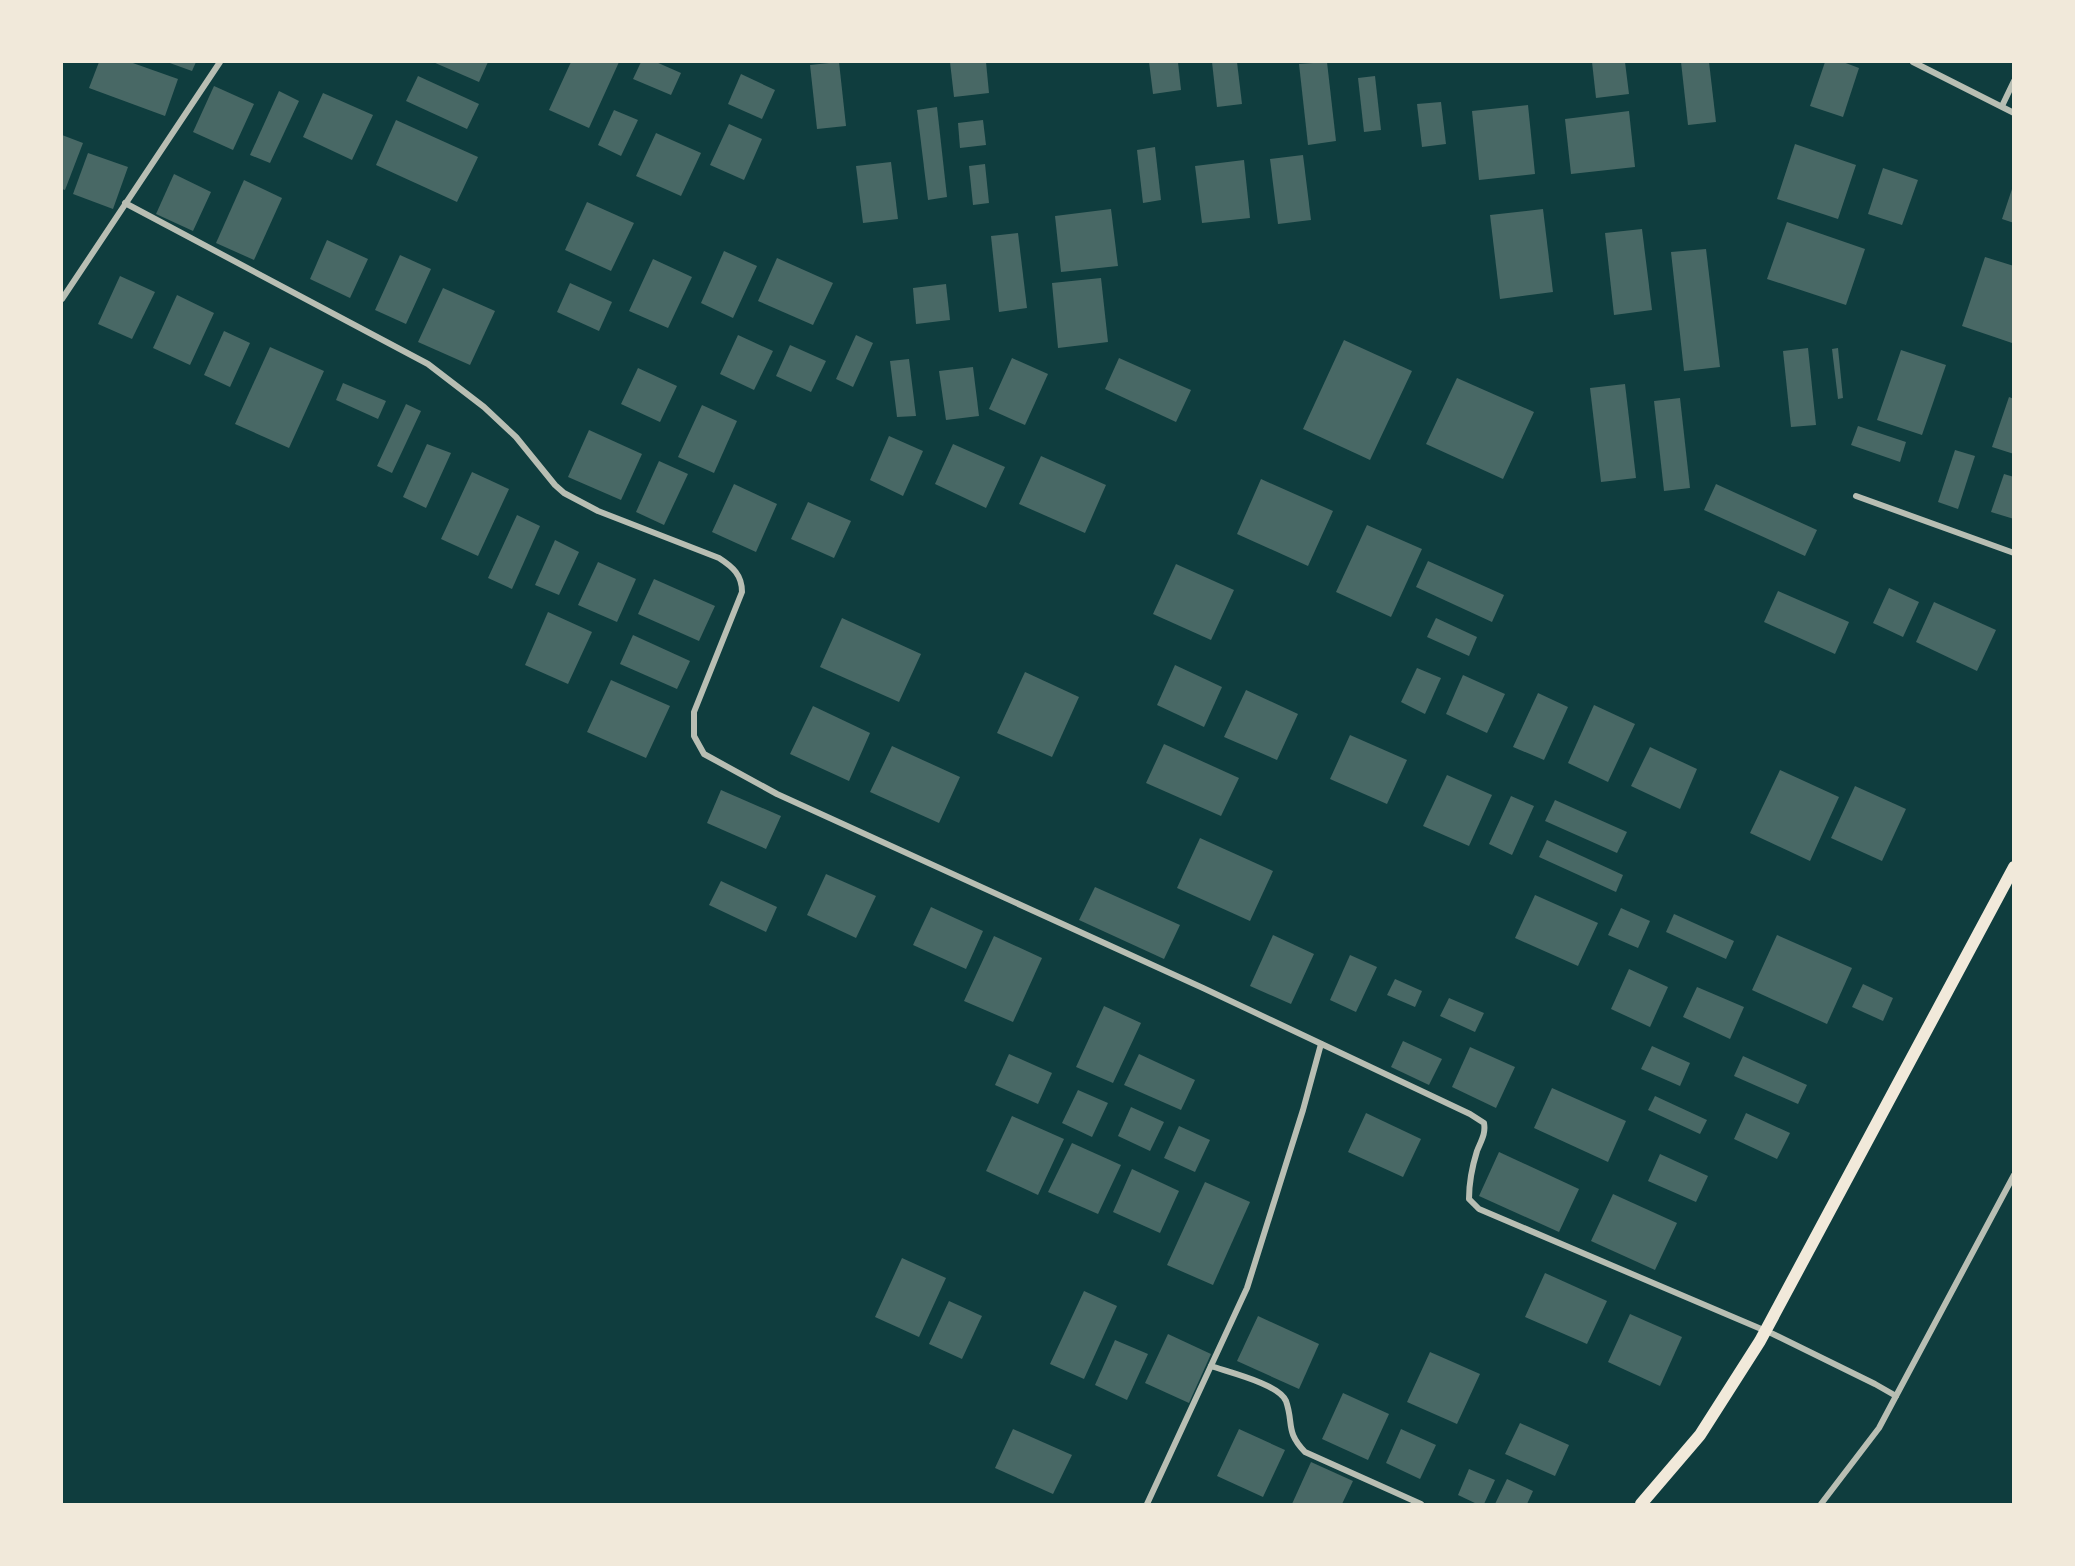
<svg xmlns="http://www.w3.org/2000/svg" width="2075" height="1566" font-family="'PT Sans',sans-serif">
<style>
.building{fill:#486865}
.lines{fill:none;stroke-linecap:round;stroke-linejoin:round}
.minor{stroke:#b8beb3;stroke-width:6}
.secondary{stroke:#f1e9da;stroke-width:12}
</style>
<rect width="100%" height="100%" fill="#0f3d3e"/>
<!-- building -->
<g class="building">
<path d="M99,62H130L178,79L165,116L89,88Z"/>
<path d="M167,62H196L192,71Z"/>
<path d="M433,62H488L479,82Z"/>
<path d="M571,62H619L589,128L549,110Z"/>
<path d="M641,62H656L681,73L671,95L633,79Z"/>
<path d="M839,62L846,126L817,129L810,65Z"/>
<path d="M950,62H986L989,93L954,97Z"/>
<path d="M1149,62H1178L1181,90L1153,94Z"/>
<path d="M1212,62H1237L1242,104L1217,107Z"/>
<path d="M1327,62L1336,141L1308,145L1299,64Z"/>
<path d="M1592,62H1625L1629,94L1596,98Z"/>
<path d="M1681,62H1709L1716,122L1688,125Z"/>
<path d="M1825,62H1843L1859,68L1843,117L1810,106Z"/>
<path d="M741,74L775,90L762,119L728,104Z"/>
<path d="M418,76L479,104L467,129L406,101Z"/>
<path d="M1375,76L1381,130L1364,132L1358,78Z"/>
<path d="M214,86L254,104L233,150L193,132Z"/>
<path d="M279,91L299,101L270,163L250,155Z"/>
<path d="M323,93L373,115L352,160L303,137Z"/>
<path d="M1441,102L1446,144L1422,147L1417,104Z"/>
<path d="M1528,105L1535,174L1479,180L1472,111Z"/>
<path d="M937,107L947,197L928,200L917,110Z"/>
<path d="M614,110L638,120L621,156L598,145Z"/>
<path d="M1629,111L1635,167L1571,174L1565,119Z"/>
<path d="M396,120L478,157L457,202L376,165Z"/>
<path d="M983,120L986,145L960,148L958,123Z"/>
<path d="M729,124L762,139L744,180L710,165Z"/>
<path d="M656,133L701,153L681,196L636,176Z"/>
<path d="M62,135L83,143L65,190L62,189Z"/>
<path d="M1795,144L1856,165L1838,219L1777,199Z"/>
<path d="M1155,147L1161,200L1143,203L1137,150Z"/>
<path d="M88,153L128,167L113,209L73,194Z"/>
<path d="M1303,155L1311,220L1278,224L1270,159Z"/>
<path d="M1244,160L1250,218L1202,223L1195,166Z"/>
<path d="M891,162L898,219L863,223L856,166Z"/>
<path d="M985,164L989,203L973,205L969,166Z"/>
<path d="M1883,168L1918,180L1902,225L1868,214Z"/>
<path d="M174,174L211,192L193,231L156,214Z"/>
<path d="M244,180L282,198L254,260L216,243Z"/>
<path d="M2013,186H2014V223L2002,219Z"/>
<path d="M587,202L634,223L611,271L565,250Z"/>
<path d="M1111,209L1118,266L1061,272L1055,216Z"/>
<path d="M1543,209L1553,292L1500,299L1490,215Z"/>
<path d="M1787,222L1865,249L1846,305L1767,279Z"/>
<path d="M1642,229L1652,310L1614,315L1605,233Z"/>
<path d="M1018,233L1027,308L999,312L991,236Z"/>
<path d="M327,240L368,259L350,298L310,279Z"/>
<path d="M1706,249L1720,367L1684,371L1671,252Z"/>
<path d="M724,251L757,266L733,318L701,303Z"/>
<path d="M400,255L431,269L406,324L375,310Z"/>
<path d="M1985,257L2014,266L2012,343L1962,326Z"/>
<path d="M777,258L833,283L813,325L758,301Z"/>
<path d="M653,259L692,277L668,328L629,311Z"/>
<path d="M120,276L155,292L132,339L98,324Z"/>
<path d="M1101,278L1108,342L1058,348L1052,283Z"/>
<path d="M570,283L612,302L599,331L557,312Z"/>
<path d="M946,284L950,320L916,324L913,288Z"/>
<path d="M443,288L495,311L470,365L418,342Z"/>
<path d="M177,295L214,313L190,365L153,348Z"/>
<path d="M224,331L250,343L230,387L204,375Z"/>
<path d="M738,335L773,351L754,390L720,374Z"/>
<path d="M856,335L873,343L853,387L836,379Z"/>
<path d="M1344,340L1412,371L1370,460L1303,429Z"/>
<path d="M790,345L826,361L811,392L776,376Z"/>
<path d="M270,347L324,371L289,448L235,424Z"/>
<path d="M1808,348L1816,425L1791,427L1783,351Z"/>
<path d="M1838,348L1843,398L1838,399L1832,349Z"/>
<path d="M1901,350L1946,365L1922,435L1877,420Z"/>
<path d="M1012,358L1048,374L1025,425L989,409Z"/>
<path d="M1119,358L1191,390L1176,422L1105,389Z"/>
<path d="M909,359L916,416L897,417L890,361Z"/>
<path d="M973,367L979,416L946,420L939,371Z"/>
<path d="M638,368L677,386L660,422L621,404Z"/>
<path d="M1457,378L1534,412L1503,479L1426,444Z"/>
<path d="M343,383L386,401L378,419L336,400Z"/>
<path d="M1625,384L1636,478L1601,482L1590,388Z"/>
<path d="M2009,397L2014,399V454L1992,447Z"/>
<path d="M1680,398L1690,488L1664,491L1654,401Z"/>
<path d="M406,404L421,411L392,473L377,466Z"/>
<path d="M702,405L737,421L714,473L678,457Z"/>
<path d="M1858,426L1906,442L1900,462L1851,445Z"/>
<path d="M589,430L642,454L621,500L568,477Z"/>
<path d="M889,436L923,451L903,496L870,480Z"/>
<path d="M427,444L451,453L426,508L403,497Z"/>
<path d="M953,444L1005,467L986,508L935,484Z"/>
<path d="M1955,450L1975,456L1958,509L1938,502Z"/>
<path d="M1041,456L1106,485L1085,533L1019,504Z"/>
<path d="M659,461L688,474L664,525L636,512Z"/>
<path d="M472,472L509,489L478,556L441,539Z"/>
<path d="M2004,474L2014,477V519L1991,512Z"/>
<path d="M1261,479L1333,511L1308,566L1237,534Z"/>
<path d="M734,484L777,504L756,552L712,532Z"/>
<path d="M1716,484L1817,530L1805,556L1704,510Z"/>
<path d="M808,502L851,521L834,558L791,539Z"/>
<path d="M517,515L540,526L512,589L488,578Z"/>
<path d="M1367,525L1422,549L1391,617L1336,592Z"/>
<path d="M555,540L579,552L559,595L535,585Z"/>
<path d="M1428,561L1504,595L1492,622L1416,587Z"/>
<path d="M598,562L636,579L617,622L578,605Z"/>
<path d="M1176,564L1234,590L1211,640L1153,614Z"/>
<path d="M654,579L715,606L699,641L638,614Z"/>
<path d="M1889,588L1919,602L1903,637L1873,623Z"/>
<path d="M1778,591L1849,622L1835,654L1764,622Z"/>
<path d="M1934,602L1996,630L1977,671L1916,642Z"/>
<path d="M548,612L592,632L568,684L525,665Z"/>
<path d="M842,618L921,654L899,702L820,667Z"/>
<path d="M1436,618L1477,637L1469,656L1427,637Z"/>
<path d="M633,635L690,661L677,689L620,664Z"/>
<path d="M1175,665L1222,687L1204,727L1157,705Z"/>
<path d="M1417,668L1441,678L1425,714L1401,702Z"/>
<path d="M1025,672L1079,697L1052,757L997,733Z"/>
<path d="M1463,675L1505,694L1487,733L1446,714Z"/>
<path d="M611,680L670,706L646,758L587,732Z"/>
<path d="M1246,690L1298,714L1277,760L1224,737Z"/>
<path d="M1538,693L1568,707L1544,760L1513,747Z"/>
<path d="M1594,705L1635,724L1608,782L1568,763Z"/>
<path d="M813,706L870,733L849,781L790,754Z"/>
<path d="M1350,735L1407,760L1387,804L1330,779Z"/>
<path d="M1164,744L1239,778L1221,816L1146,783Z"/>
<path d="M892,746L960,777L939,823L870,792Z"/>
<path d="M1650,747L1697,769L1680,809L1631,786Z"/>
<path d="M1780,770L1839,797L1810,861L1750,833Z"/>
<path d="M1447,775L1492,795L1469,846L1423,826Z"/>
<path d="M1855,786L1906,809L1882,861L1831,838Z"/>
<path d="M721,790L781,816L766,849L707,823Z"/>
<path d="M1511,796L1534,806L1512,855L1489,844Z"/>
<path d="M1555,800L1627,832L1617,853L1545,821Z"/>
<path d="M1200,838L1273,871L1250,921L1177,888Z"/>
<path d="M1547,840L1623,875L1616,892L1539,857Z"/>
<path d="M826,874L876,896L856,938L807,915Z"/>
<path d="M721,881L777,907L766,932L709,905Z"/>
<path d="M1095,887L1180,925L1164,959L1079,920Z"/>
<path d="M1535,895L1598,923L1578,966L1515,938Z"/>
<path d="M931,907L983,931L966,969L913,945Z"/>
<path d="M1621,908L1650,921L1638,948L1608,935Z"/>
<path d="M1674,914L1734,941L1726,959L1666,932Z"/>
<path d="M1273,935L1314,954L1291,1004L1250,986Z"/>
<path d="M1777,935L1852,968L1827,1024L1752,990Z"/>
<path d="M994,936L1042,958L1013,1022L964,1001Z"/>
<path d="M1350,955L1377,967L1356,1012L1330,1000Z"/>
<path d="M1629,969L1668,987L1650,1027L1611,1009Z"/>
<path d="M1395,979L1422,991L1415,1007L1387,995Z"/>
<path d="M1863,984L1893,998L1883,1021L1852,1007Z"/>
<path d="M1697,987L1744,1007L1730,1039L1683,1017Z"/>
<path d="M1449,998L1484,1013L1475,1032L1440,1016Z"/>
<path d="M1104,1006L1141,1023L1113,1083L1076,1067Z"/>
<path d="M1403,1041L1442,1059L1429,1085L1391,1067Z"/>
<path d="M1652,1046L1690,1063L1680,1086L1641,1069Z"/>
<path d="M1470,1047L1515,1067L1496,1108L1452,1087Z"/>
<path d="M1009,1054L1052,1073L1038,1104L995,1085Z"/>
<path d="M1139,1054L1195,1080L1181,1110L1124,1085Z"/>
<path d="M1743,1056L1807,1085L1798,1104L1734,1076Z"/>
<path d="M1552,1088L1626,1121L1608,1162L1534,1128Z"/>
<path d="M1078,1090L1108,1103L1092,1137L1062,1123Z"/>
<path d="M1655,1096L1707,1120L1700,1134L1648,1110Z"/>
<path d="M1131,1107L1164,1122L1150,1151L1118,1136Z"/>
<path d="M1366,1113L1421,1139L1403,1177L1348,1152Z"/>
<path d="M1746,1113L1790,1133L1777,1159L1734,1139Z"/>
<path d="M1012,1116L1064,1139L1038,1195L986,1171Z"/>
<path d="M1179,1126L1210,1140L1195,1172L1164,1158Z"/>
<path d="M1072,1143L1121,1165L1098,1214L1048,1192Z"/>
<path d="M1499,1152L1579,1189L1559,1232L1479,1196Z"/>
<path d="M1660,1154L1708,1176L1696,1202L1648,1181Z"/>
<path d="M1132,1169L1179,1191L1160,1233L1113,1212Z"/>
<path d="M1205,1182L1250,1202L1213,1285L1167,1265Z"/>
<path d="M1613,1194L1677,1223L1655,1270L1591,1241Z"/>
<path d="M902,1258L946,1278L919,1337L875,1317Z"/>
<path d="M1545,1273L1607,1301L1587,1344L1525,1317Z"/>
<path d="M1084,1291L1117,1306L1084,1379L1050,1364Z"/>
<path d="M949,1301L982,1316L962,1359L929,1344Z"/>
<path d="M1630,1314L1682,1337L1660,1386L1608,1362Z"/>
<path d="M1258,1316L1319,1344L1299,1389L1237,1361Z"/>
<path d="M1168,1334L1211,1354L1189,1403L1145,1383Z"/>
<path d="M1115,1340L1148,1354L1127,1400L1095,1385Z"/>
<path d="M1430,1352L1480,1374L1457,1424L1407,1402Z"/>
<path d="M1343,1393L1389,1414L1368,1460L1322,1439Z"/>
<path d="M1520,1423L1569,1445L1555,1476L1505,1454Z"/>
<path d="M1013,1429L1072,1455L1053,1494L995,1468Z"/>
<path d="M1239,1429L1285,1450L1263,1497L1217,1476Z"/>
<path d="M1401,1429L1436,1445L1420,1479L1386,1463Z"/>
<path d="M1311,1462L1353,1481L1342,1504H1292Z"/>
<path d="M1469,1469L1495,1480L1484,1504H1477L1458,1495Z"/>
<path d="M1507,1479L1533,1491L1527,1504H1495Z"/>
</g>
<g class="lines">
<!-- minor -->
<g class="minor">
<path d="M1913,62L2014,113"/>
<path d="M2002,106L2014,81"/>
<path d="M125,203L428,364L484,407L516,437L555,485L564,493L598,511L719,558C733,567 742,575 742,592L694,712V736L704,754L777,794L1203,988L1470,1114L1484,1123C1486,1134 1481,1141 1477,1151C1472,1167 1469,1183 1469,1199L1479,1209L1773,1334L1875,1384L1896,1396L1879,1428L1821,1504"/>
<path d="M62,299L220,62"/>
<path d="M1856,496L2014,553"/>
<path d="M1211,1366C1228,1372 1279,1384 1286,1401C1294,1424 1285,1431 1305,1452L1421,1504"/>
<path d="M1896,1396L2014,1175"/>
<path d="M1147,1504L1247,1288L1303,1110L1321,1044"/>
</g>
<!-- secondary -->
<path class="secondary" d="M1641,1504L1700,1435L1760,1341L2014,867"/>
</g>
<!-- border -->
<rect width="2075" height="1566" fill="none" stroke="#f1e9da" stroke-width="126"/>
</svg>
